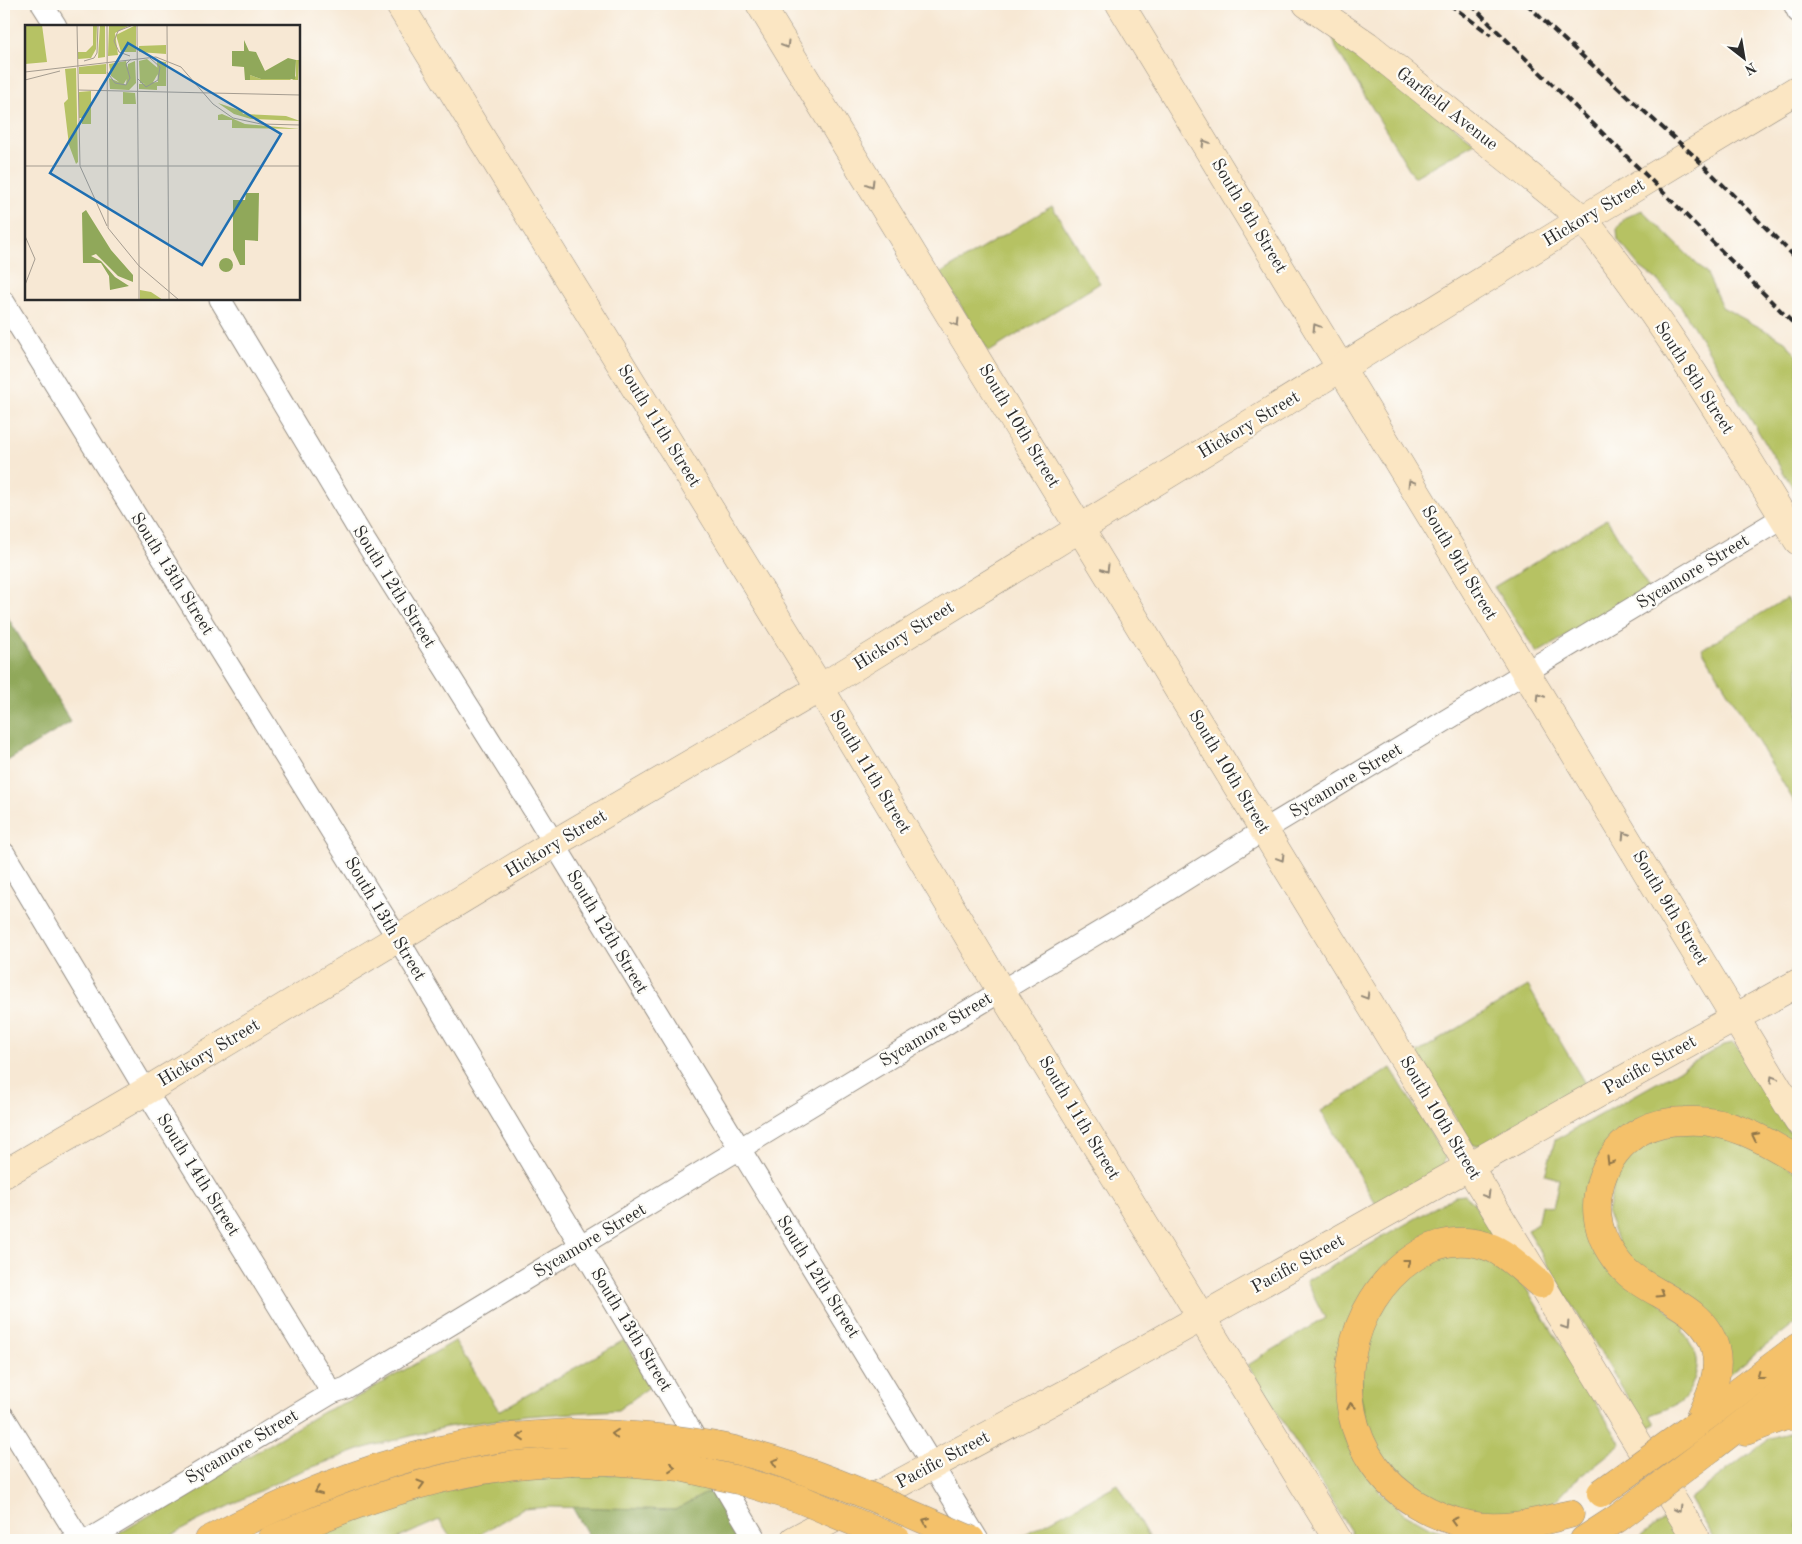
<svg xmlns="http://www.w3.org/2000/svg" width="1802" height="1544" font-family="'Old Standard TT',serif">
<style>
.green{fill:#b6c264;stroke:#707648}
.forest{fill:#90a85a;stroke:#5e6a42}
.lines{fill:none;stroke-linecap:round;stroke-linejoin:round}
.street-casing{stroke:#918a80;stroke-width:23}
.secondary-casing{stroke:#918a80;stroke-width:29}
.highway-casing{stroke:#918a80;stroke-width:29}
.street{stroke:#fff;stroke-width:21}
.secondary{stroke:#fbe6c3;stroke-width:28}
.highway{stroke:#f4c16a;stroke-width:28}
.rail{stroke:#2b2b2b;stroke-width:4;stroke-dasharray:8 4;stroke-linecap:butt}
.highway-bridge-casing{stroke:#918a80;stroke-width:29;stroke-linecap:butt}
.highway-bridge{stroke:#f4c16a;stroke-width:28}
.oneway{stroke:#938877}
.oneway2{stroke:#90764a}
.labels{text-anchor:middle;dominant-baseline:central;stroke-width:4.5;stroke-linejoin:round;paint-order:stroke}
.street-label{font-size:18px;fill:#2b2b2b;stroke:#fdfcf7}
.inset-road{fill:none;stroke:#a59c90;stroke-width:1}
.view{fill:#1f6fb2;fill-opacity:0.15;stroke:#1f6fb2;stroke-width:2.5}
.inset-edge{fill:none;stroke:#2b2b2b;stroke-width:2.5}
</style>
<rect width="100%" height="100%" fill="#fdfcf7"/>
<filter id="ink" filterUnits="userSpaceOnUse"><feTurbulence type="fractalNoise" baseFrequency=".02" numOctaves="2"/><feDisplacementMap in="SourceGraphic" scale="10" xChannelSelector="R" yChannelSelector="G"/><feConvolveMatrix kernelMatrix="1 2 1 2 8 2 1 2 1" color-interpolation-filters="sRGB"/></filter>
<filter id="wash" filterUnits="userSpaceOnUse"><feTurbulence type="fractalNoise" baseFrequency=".0096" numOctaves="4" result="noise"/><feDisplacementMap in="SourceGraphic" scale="20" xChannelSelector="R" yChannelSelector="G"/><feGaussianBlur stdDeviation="1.12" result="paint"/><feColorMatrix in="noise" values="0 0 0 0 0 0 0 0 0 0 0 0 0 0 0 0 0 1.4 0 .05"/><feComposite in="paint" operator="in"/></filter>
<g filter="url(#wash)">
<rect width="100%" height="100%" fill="#f7e8d4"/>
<!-- green -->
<g class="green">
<path d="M1341,37L1475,143L1414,177L1336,48L1333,38Z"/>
<path d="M1052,206L1100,283L989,352L941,273Z"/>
<path d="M1642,210L1707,274L1722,307L1785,341L1798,357V496L1682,308L1656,279L1640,267L1618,240L1617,229L1625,218Z"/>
<path d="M1607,519L1649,589L1537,653L1494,587Z"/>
<path d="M1787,598L1798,618V808L1702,649Z"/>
<path d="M1528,986L1587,1087L1482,1145H1473L1467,1137L1417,1053Z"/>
<path d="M1733,1043L1740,1050L1795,1141H1786L1637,1125L1587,1221L1672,1315L1687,1327L1682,1331C1688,1339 1695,1349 1697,1359C1699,1371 1690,1395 1680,1402C1671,1408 1660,1411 1650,1415L1655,1424L1646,1428L1527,1230L1537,1225L1541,1205L1553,1208L1559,1179L1545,1175L1555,1140L1724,1045Z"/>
<path d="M1391,1068L1445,1157L1443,1166L1377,1206L1321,1111Z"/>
<path d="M1713,1131L1784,1162L1798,1174V1321L1727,1376L1723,1351L1622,1255L1607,1213L1617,1169L1630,1152L1647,1141L1665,1134Z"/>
<path d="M1465,1195L1473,1202L1498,1242L1466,1233L1350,1320L1379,1491L1404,1513L1431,1528L1458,1536L1489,1540H1356L1248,1365L1325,1318L1306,1281L1455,1196Z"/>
<path d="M1454,1252L1494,1259L1526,1288L1621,1444L1571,1484L1555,1501L1532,1513L1471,1518L1409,1491L1371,1442L1360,1393L1368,1335L1381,1308L1399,1288L1415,1273L1429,1263Z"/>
<path d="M624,1340L652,1385L618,1410L526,1416L446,1427L364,1448L294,1474L198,1521L163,1540H108L323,1412L357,1397L455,1341L499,1411Z"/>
<path d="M1798,1430V1540H1714L1690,1499L1768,1439Z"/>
<path d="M586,1473L647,1476L714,1489L675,1510L550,1507L523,1509L470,1540H452L439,1520L394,1540H307L344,1523L442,1491L513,1478Z"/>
<path d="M1118,1484L1150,1540H1014Z"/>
<path d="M1664,1518L1678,1540H1636Z"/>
</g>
<!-- forest -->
<g class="forest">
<path d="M4,611L71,722L4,763Z"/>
<path d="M714,1489L740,1534V1540H591L572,1507L675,1510Z"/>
</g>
</g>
<g filter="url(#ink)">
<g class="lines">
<defs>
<g id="street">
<path d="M42,4L56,26"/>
<path d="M1794,4L1798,12"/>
<path d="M220,299L365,541L535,812L978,1540"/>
<path d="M4,302L398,939L756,1540"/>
<path d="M4,853L146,1091L332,1393"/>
<path d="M4,1417L80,1540"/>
<path d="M88,1540L332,1393L346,1388L871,1069L1133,912L1264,830L1783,517"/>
</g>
<g id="secondary">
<path d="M399,4L820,688L1001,991L1338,1540"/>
<path d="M760,4L1697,1540"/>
<path d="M1120,4L1798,1121"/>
<path d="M1307,4L1367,45L1583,219C1664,320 1731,432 1798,541"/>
<path d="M4,1174L146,1091L553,844L820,688L1583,219L1798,89"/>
<path d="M794,1540L1069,1392L1599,1093L1798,983"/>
</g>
<g id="highway">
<path d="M1540,1284C1525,1272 1510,1256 1492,1248C1464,1237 1437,1241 1413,1258C1347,1303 1328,1401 1375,1466C1396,1497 1433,1517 1469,1525C1503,1532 1538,1522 1570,1514"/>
<path d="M1700,1421L1798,1347"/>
<path d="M1697,1424C1708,1399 1722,1376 1715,1348C1704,1307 1656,1297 1628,1273C1620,1266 1612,1255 1607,1246C1585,1206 1601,1153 1641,1131C1654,1124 1671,1121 1685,1121C1727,1118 1763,1139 1798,1160"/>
<path d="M1746,1431L1783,1417L1798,1415"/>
<path d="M1711,1448L1798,1381"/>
<path d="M209,1540C299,1493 397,1453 498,1439C521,1435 546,1435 570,1433"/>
<path d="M271,1540C345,1506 422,1478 503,1467C525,1463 549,1463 571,1461"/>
<path d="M1584,1540L1618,1518"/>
</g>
</defs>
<!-- street casing -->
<use href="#street" class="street-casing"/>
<!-- secondary casing -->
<use href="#secondary" class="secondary-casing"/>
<!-- highway casing -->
<use href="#highway" class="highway-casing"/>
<!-- street -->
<use href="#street" class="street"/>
<!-- secondary -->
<use href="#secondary" class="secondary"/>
<!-- highway -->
<use href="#highway" class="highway"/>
<!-- rail -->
<g class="rail">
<path d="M1449,4L1491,35"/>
<path d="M1471,4L1490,24L1650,179L1798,328"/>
<path d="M1527,4L1550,27L1692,154L1798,260"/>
</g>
<defs>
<g id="highway-bridge">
<path d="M570,1433C629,1434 690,1438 747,1453C824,1473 898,1509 971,1540"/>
<path d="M571,1461H612L680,1467L738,1480L800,1499L897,1540"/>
<path d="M1601,1493L1697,1424"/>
<path d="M1618,1518L1711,1448"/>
</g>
</defs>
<!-- highway-bridge casing -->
<use href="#highway-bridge" class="highway-bridge-casing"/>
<!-- highway-bridge -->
<use href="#highway-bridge" class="highway-bridge"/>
</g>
<!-- one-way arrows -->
<defs><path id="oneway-chevron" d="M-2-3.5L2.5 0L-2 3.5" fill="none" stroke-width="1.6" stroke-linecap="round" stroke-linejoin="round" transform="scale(1.25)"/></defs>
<g class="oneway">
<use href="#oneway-chevron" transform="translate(786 45) rotate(59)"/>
<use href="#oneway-chevron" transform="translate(1205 143) rotate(-121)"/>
<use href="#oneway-chevron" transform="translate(871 184) rotate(59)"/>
<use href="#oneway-chevron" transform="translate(956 323) rotate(59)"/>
<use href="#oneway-chevron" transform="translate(1316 327) rotate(-121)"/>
<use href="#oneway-chevron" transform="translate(1411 483) rotate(-121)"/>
<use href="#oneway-chevron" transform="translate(1106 569) rotate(59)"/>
<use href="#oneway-chevron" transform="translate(1540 697) rotate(-122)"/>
<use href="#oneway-chevron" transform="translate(1625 835) rotate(-122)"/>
<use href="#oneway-chevron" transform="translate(1281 858) rotate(59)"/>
<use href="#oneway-chevron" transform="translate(1366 996) rotate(59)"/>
<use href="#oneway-chevron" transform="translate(1773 1079) rotate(-121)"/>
<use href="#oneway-chevron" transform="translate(1487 1195) rotate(59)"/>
<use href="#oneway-chevron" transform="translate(1566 1326) rotate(58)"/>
<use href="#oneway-chevron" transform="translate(1678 1509) rotate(58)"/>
</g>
<g class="oneway2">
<use href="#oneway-chevron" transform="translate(1755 1136) rotate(-153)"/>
<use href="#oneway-chevron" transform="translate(1610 1161) rotate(121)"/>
<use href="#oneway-chevron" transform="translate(1407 1262) rotate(-38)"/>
<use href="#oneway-chevron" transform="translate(1661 1294) rotate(32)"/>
<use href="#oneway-chevron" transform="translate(1760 1376) rotate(143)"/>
<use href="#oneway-chevron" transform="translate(1351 1406) rotate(-100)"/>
<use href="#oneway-chevron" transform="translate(615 1434) rotate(-175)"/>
<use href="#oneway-chevron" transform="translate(521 1437) rotate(175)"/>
<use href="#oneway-chevron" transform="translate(775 1462) rotate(-162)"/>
<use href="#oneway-chevron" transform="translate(672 1467) rotate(5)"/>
<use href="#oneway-chevron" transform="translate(421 1484) rotate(-16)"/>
<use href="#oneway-chevron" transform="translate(318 1491) rotate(158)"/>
<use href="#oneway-chevron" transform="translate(926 1521) rotate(-157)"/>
<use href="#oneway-chevron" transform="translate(1454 1521) rotate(-164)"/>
</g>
</g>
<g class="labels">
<!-- street labels -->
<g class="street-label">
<text transform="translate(1447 109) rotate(38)">Garfield Avenue</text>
<text transform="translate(1594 213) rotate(-31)">Hickory Street</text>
<text transform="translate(1249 216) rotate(59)">South 9th Street</text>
<text transform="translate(1694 378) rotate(57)">South 8th Street</text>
<text transform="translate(1249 425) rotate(-31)">Hickory Street</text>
<text transform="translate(659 426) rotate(58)">South 11th Street</text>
<text transform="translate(1019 426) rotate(59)">South 10th Street</text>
<text transform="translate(1459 563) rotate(59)">South 9th Street</text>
<text transform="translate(1693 572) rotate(-31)">Sycamore Street</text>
<text transform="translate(172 574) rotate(58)">South 13th Street</text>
<text transform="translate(394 587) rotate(58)">South 12th Street</text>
<text transform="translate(904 636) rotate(-32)">Hickory Street</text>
<text transform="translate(870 772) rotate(59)">South 11th Street</text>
<text transform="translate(1229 772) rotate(59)">South 10th Street</text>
<text transform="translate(1346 781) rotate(-31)">Sycamore Street</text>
<text transform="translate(556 844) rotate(-31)">Hickory Street</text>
<text transform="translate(1670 908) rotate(59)">South 9th Street</text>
<text transform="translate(385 919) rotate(59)">South 13th Street</text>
<text transform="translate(607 932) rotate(59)">South 12th Street</text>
<text transform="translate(936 1030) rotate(-31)">Sycamore Street</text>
<text transform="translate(209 1053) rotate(-31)">Hickory Street</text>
<text transform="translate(1650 1065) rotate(-29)">Pacific Street</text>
<text transform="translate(1079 1118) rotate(59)">South 11th Street</text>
<text transform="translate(1440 1118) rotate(59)">South 10th Street</text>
<text transform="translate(198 1175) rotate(58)">South 14th Street</text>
<text transform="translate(590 1241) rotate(-31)">Sycamore Street</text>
<text transform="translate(1298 1264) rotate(-29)">Pacific Street</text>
<text transform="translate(818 1277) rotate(58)">South 12th Street</text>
<text transform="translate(631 1330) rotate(59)">South 13th Street</text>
<text transform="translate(242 1447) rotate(-31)">Sycamore Street</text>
<text transform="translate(943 1460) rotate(-28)">Pacific Street</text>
</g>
</g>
<!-- overview -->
<g transform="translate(25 25)">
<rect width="275" height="275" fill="#f7e8d4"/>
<path d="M0,0H17L22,37L0,39ZM68,0H72L71,24L66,33L53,34V27H61L68,20ZM75,0H80V32L73,33ZM105,0L90,8L93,30L83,31L84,1ZM111,0V27H96L91,10ZM141,20V29L114,27V21ZM122,34L135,45L127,59L115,58L114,36ZM271,35H274L273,55H225V50L236,54L260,52L267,55L271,51ZM101,36L104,50L98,60L86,51L84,39ZM110,36L111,58L104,65L85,64L84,53L101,60L103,39ZM132,36L141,37V61H132V65L114,64V59L133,57ZM81,39V49H54V42ZM51,43L53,137L51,139L44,120L39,78L43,74L40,44ZM66,66V99H57V93H54V67ZM98,67L110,68L111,79H98ZM193,78L217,86L218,89L261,91L275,96L226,94L209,89ZM197,89L220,99L275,104L207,103V95H193V90ZM115,265L126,267L138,275H115Z" fill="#b6c264"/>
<path d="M219,15L224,26L231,27L240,46L263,33L271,35L270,54H236L225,50V55H220L219,42L207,41V26H219ZM221,168H234L233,216L220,215V240H215L208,225V175H220ZM61,185L86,225L108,250V257L93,251L71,229L66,231L76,236L90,252L104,261L85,265L84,251L76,238H58L57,188ZM194 240a7 7 0 1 1 14 0a7 7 0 1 1-14 0Z" fill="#90a85a"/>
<path class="inset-road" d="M52,0L55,141L82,201M82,0L83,203L114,241L154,275M112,0L114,241M142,0L144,275M105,31L94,27L89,16L93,6L108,0M59,36L69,33L72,28L73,0M0,47L131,32L156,42L188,79L208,93L236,99L275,100M82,47L90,58L101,60L105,53L101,39L106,34M112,53L121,62L133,55L135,42L125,33M0,55L35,46M53,65L275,70M0,141H275M0,211L10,234L0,260M114,241V275"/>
<path class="view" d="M103,18L256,109L177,240L25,148Z"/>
<rect width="275" height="275" class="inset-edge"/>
</g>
<!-- margin -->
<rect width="1802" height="1544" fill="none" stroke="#fdfcf7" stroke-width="20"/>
<!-- north arrow -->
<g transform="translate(1744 58) rotate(149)" stroke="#fdfcf7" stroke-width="4" paint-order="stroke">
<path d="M0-4L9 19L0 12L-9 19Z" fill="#2b2b2b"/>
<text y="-8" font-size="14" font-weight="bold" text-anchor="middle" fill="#2b2b2b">N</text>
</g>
</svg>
